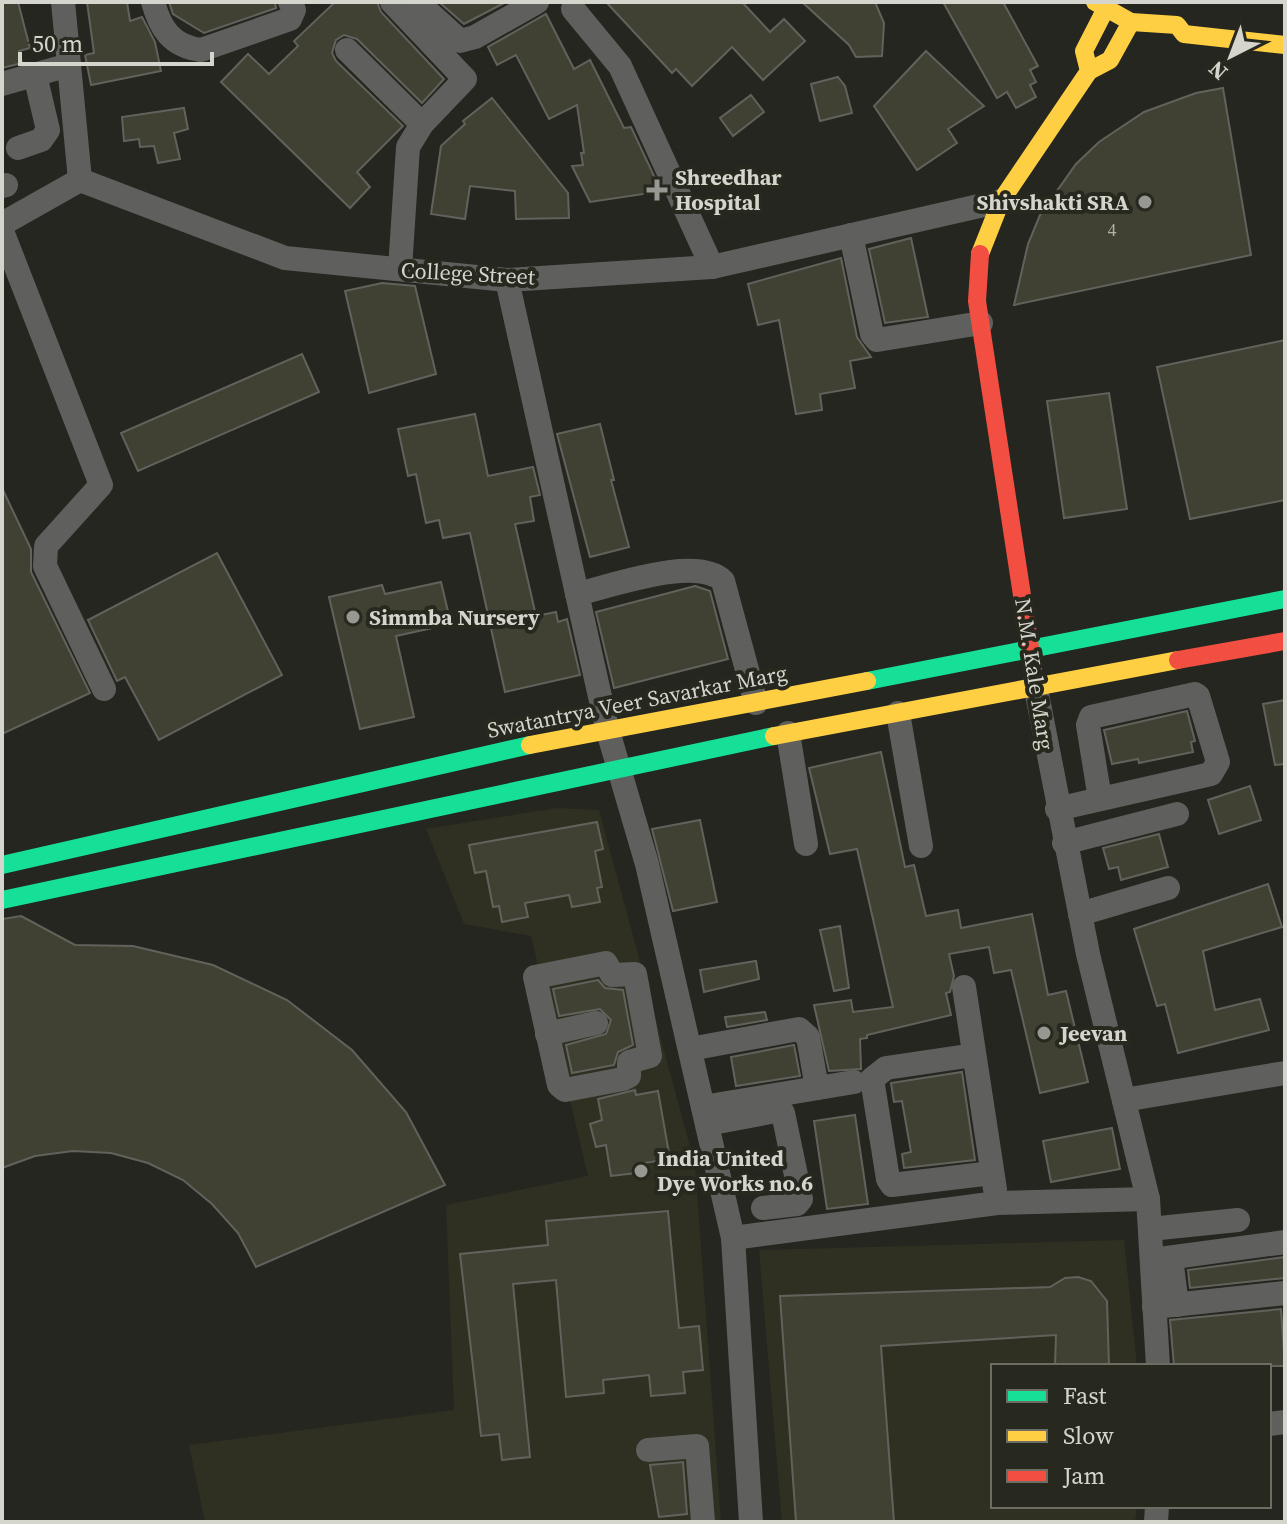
<svg xmlns="http://www.w3.org/2000/svg" width="1287" height="1524" font-family="'Source Serif 4',serif">
<style>
.built{fill:#2f3021}
.building{fill:#404132;stroke:#62625d;stroke-width:2}
.lines{fill:none;stroke-linecap:round;stroke-linejoin:round}
.street{stroke:#5f5f5d;stroke-width:24}
.fast{stroke:#16e098;stroke-width:18}
.slow{stroke:#ffcf43;stroke-width:18}
.jam{stroke:#f24e42;stroke-width:18}
.poi-dot{fill:#979891;stroke:#27281e;stroke-width:3}
.labels{text-anchor:middle;dominant-baseline:central;stroke-width:8;stroke-linejoin:round;paint-order:stroke}
.number-label{font-size:18px;fill:#b0b0a7}
.poi-label{font-size:22px;font-weight:bold;fill:#d5d5ce;stroke:#27281e;text-anchor:start}
.street-label{font-size:22px;fill:#d5d5ce;stroke:#27281e}
</style>
<rect width="100%" height="100%" fill="#252620"/>
<!-- built -->
<g class="built">
<path d="M557,808L599,810L695,1165L721,1522H205L189,1445L454,1410L446,1205L588,1176L531,936L464,924L426,829Z"/>
<path d="M1124,1240L1137,1366H993V1506H1137L1135,1522H782L759,1250Z"/>
</g>
<!-- building -->
<g class="building">
<path d="M2,2H18L30,48L19,51L22,63L2,68Z"/>
<path d="M87,2H127L130,21L142,17L155,42L161,71L91,85L85,55L94,53Z"/>
<path d="M169,2H275L276,8L204,33L173,14Z"/>
<path d="M335,2H377L381,12L444,79L422,103L357,39L344,35L336,40L332,53L336,61L403,126L357,172L370,187L350,208L221,82L248,54L269,74L298,46L294,41Z"/>
<path d="M439,2H506L464,24Z"/>
<path d="M606,2H742L770,32L784,19L805,41L763,80L732,47L692,86L676,69L672,73Z"/>
<path d="M802,2H875L884,23L882,56L856,57L849,45Z"/>
<path d="M943,2H1003L1038,66L1030,70L1036,82L1030,85L1036,97L1016,108L1007,92L997,98Z"/>
<path d="M546,14L574,69L590,60L624,128L631,127L655,178L657,192L590,202L572,166L583,165L581,153H584L577,105L549,119L516,55L497,65L488,47Z"/>
<path d="M926,51L984,106L948,129L957,143L917,170L874,106Z"/>
<path d="M838,77L845,86L852,113L820,121L811,84Z"/>
<path d="M1223,88L1251,255L1014,305L1028,244L1040,215L1076,164L1099,142L1144,112L1196,93Z"/>
<path d="M751,95L764,112L733,136L720,118Z"/>
<path d="M492,98L568,193L569,218L516,219L515,191L470,186L465,219L431,214L441,146L465,124L463,121Z"/>
<path d="M184,108L188,129L174,133L180,159L158,163L154,146L140,147L139,139L124,141L122,117Z"/>
<path d="M911,238L928,317L885,323L869,249Z"/>
<path d="M841,258L857,337L871,357L850,361L855,388L820,394L822,410L796,414L779,320L758,325L748,284Z"/>
<path d="M382,283L415,286L436,374L369,393L345,291Z"/>
<path d="M1285,340V500L1190,519L1157,367Z"/>
<path d="M302,354L319,392L138,471L121,433Z"/>
<path d="M1109,393L1127,509L1064,518L1047,401Z"/>
<path d="M475,414L488,476L533,467L540,495L530,497L534,521L515,524L536,616L556,612L558,622L567,619L580,675L505,692L470,533L443,538L439,520L426,523L416,474L408,476L398,429Z"/>
<path d="M600,424L614,480H611L629,547L590,557L557,434Z"/>
<path d="M2,488L31,549V572L90,693L2,734Z"/>
<path d="M217,553L282,675L159,740L125,677L117,681L88,620Z"/>
<path d="M441,582L451,624L396,636L414,717L360,729L329,597L382,585L385,594Z"/>
<path d="M695,586L710,591L728,659L614,688L596,612Z"/>
<path d="M1285,700V764L1275,765L1263,704Z"/>
<path d="M1187,711L1195,741L1191,742L1193,752L1139,763L1138,759L1112,764L1104,730Z"/>
<path d="M881,752L905,867L914,865L926,916L958,910L961,928L1032,914L1048,995L1066,991L1088,1082L1040,1093L1011,970L994,973L989,947L949,954L954,976L950,992L946,993L951,1015L867,1035V1038L860,1039L861,1069L829,1071L814,1005L851,1000L853,1012L893,1007L857,849L830,854L809,768Z"/>
<path d="M1250,786L1261,820L1219,834L1208,800Z"/>
<path d="M700,820L717,902L673,911L652,829Z"/>
<path d="M597,822L603,849L595,851L602,887L597,888L600,902L572,907L569,895L525,903L528,917L502,922L499,906L493,907L486,871L475,873L469,845Z"/>
<path d="M1159,834L1168,867L1121,880L1118,867L1109,869L1103,848Z"/>
<path d="M1268,884L1282,927L1203,951L1215,1010L1260,999L1269,1030L1178,1053L1165,1004L1157,1006L1134,929Z"/>
<path d="M21,916L75,945L133,946L213,965L287,1000L352,1050L406,1112L445,1185L256,1267L238,1233L212,1204L183,1180L148,1163L111,1153L73,1151L35,1156L2,1168V919Z"/>
<path d="M840,926L849,988L834,991L820,930Z"/>
<path d="M756,961L759,979L704,992L700,970Z"/>
<path d="M598,980L605,988L623,990L633,1045L618,1052L614,1065L572,1073L566,1045L606,1034L611,1020L600,1009L559,1016L553,989Z"/>
<path d="M765,1012L767,1020L727,1027L725,1017Z"/>
<path d="M794,1045L800,1076L736,1086L731,1057Z"/>
<path d="M962,1072L975,1160L904,1168L902,1154L911,1152L902,1101L894,1102L891,1083Z"/>
<path d="M635,1090L636,1095L658,1091L670,1159L644,1163L645,1172L611,1176L606,1145L596,1147L590,1124L602,1120L598,1099Z"/>
<path d="M855,1115L868,1204L827,1209L814,1121Z"/>
<path d="M1112,1128L1120,1169L1051,1182L1043,1141Z"/>
<path d="M668,1211L679,1328L699,1326L703,1370L683,1372L685,1393L651,1396L649,1375L603,1380L604,1393L566,1397L556,1280L513,1284L530,1457L502,1460L499,1434L481,1436L460,1254L548,1245L546,1221Z"/>
<path d="M1285,1257V1278L1190,1288L1188,1270Z"/>
<path d="M1078,1277L1091,1281L1107,1301L1109,1366H1055L1056,1335L881,1346L894,1522H796L780,1296L1050,1287L1065,1278Z"/>
<path d="M1281,1309L1285,1366H1174L1170,1320Z"/>
<path d="M683,1462L687,1514L659,1517L650,1465Z"/>
</g>
<g class="lines">
<!-- street -->
<g class="street">
<path d="M63,2L80,180"/>
<path d="M153,2C160,28 171,46 201,50L290,19L294,10L290,2"/>
<path d="M392,2L465,79L422,124"/>
<path d="M417,2L460,41L475,37L537,2"/>
<path d="M573,9L620,66L712,267"/>
<path d="M347,50L422,124L408,147L400,269"/>
<path d="M2,84L69,65"/>
<path d="M18,148L41,140L48,130L35,75"/>
<path d="M2,186L6,185"/>
<path d="M2,224L80,180L285,258L507,280L712,267L1001,201"/>
<path d="M2,231L101,485L46,546L45,566L104,689"/>
<path d="M851,235L872,334L877,340L981,323"/>
<path d="M507,280L607,728L647,864L733,1238L751,1522"/>
<path d="M577,594C612,586 697,555 723,581L756,703"/>
<path d="M1035,684L1088,954L1148,1199L1158,1366"/>
<path d="M898,713L921,846"/>
<path d="M788,733L806,844"/>
<path d="M1057,809L1211,774L1218,762L1198,696L1195,694L1091,717L1088,725L1100,799"/>
<path d="M1064,843L1177,814"/>
<path d="M1080,914L1168,888"/>
<path d="M606,963L612,975L635,974L650,1056L629,1062V1076L623,1079L565,1090L559,1085L535,977Z"/>
<path d="M964,987L995,1189"/>
<path d="M547,1034L596,1023"/>
<path d="M690,1049L799,1029L808,1037L817,1088"/>
<path d="M974,1055L886,1068L872,1079L888,1179L892,1185L992,1173"/>
<path d="M1124,1100L1285,1073"/>
<path d="M703,1107L854,1082"/>
<path d="M707,1124L776,1111L783,1113L801,1199L797,1204L763,1208"/>
<path d="M1150,1229L1238,1220"/>
<path d="M733,1238L997,1203L1148,1199"/>
<path d="M1171,1258L1177,1305"/>
<path d="M1152,1260L1285,1242"/>
<path d="M1154,1307L1285,1293"/>
<path d="M1269,1424L1285,1422"/>
<path d="M648,1450L697,1446L703,1522"/>
<path d="M1156,1522L1157,1506"/>
</g>
<!-- fast -->
<g class="fast">
<path d="M867,681L1285,599"/>
<path d="M2,865L530,745"/>
<path d="M2,900L774,736"/>
</g>
<!-- slow -->
<g class="slow">
<path d="M1095,2L1131,22L1177,25L1184,34L1285,45"/>
<path d="M1089,71L1110,60L1131,22"/>
<path d="M980,254L1001,201L1089,71L1084,51L1105,10"/>
<path d="M774,736L1178,660"/>
<path d="M530,745L867,681"/>
</g>
<!-- jam -->
<g class="jam">
<path d="M980,254L977,301L1033,667"/>
<path d="M1178,660L1285,641"/>
</g>
</g>
<!-- markers -->
<g class="poi-dot">
<path d="M653 178h8v8h8v8h-8v8h-8v-8h-8v-8h8z"/>
<circle cx="1145" cy="202" r="8"/>
<circle cx="353" cy="617" r="8"/>
<circle cx="1044" cy="1033" r="8"/>
<circle cx="641" cy="1171" r="8"/>
</g>
<g class="labels">
<!-- number labels -->
<g class="number-label">
<text x="1112" y="229">4</text>
</g>
<!-- poi labels -->
<g class="poi-label">
<text x="675" y="177">Shreedhar<tspan x="675" dy="25">Hospital</tspan></text>
<text x="1129" y="202" text-anchor="end">Shivshakti SRA</text>
<text x="369" y="617">Simmba Nursery</text>
<text x="1060" y="1033">Jeevan</text>
<text x="657" y="1158">India United<tspan x="657" dy="25">Dye Works no.6</tspan></text>
</g>
<!-- street labels -->
<g class="street-label">
<text transform="translate(468 273) rotate(3)">College Street</text>
<text transform="translate(1035 674) rotate(81)">N.M. Kale Marg</text>
<text transform="translate(637 701) rotate(-11)">Swatantrya Veer Savarkar Marg</text>
</g>
</g>
<!-- border -->
<rect width="1287" height="1524" fill="none" stroke="#d5d5ce" stroke-width="8"/>
<!-- legend -->
<rect x="991" y="1364" width="280" height="144" fill="#27281e" stroke="#6d6d64" stroke-width="2"/>
<rect x="1007" y="1390" width="40" height="12" fill="#16e098" stroke="#6d6d64" stroke-width="2"/>
<text x="1063" y="1404" font-size="24" fill="#d5d5ce">Fast</text>
<rect x="1007" y="1430" width="40" height="12" fill="#ffcf43" stroke="#6d6d64" stroke-width="2"/>
<text x="1063" y="1444" font-size="24" fill="#d5d5ce">Slow</text>
<rect x="1007" y="1470" width="40" height="12" fill="#f24e42" stroke="#6d6d64" stroke-width="2"/>
<text x="1063" y="1484" font-size="24" fill="#d5d5ce">Jam</text>
<!-- north arrow -->
<g transform="translate(1231 56) rotate(222)" stroke="#27281e" stroke-width="6" paint-order="stroke">
<path d="M0-6L14 30L0 20L-14 30Z" fill="#d5d5ce"/>
<text y="-12" font-size="22" font-weight="bold" text-anchor="middle" fill="#d5d5ce">N</text>
</g>
<!-- scale -->
<path d="M20 52v12h192v-12" fill="none" stroke="#d5d5ce" stroke-width="4"/>
<text x="32" y="52" font-size="24" fill="#d5d5ce" stroke="#27281e" stroke-width="6" paint-order="stroke">50 m</text>
</svg>
